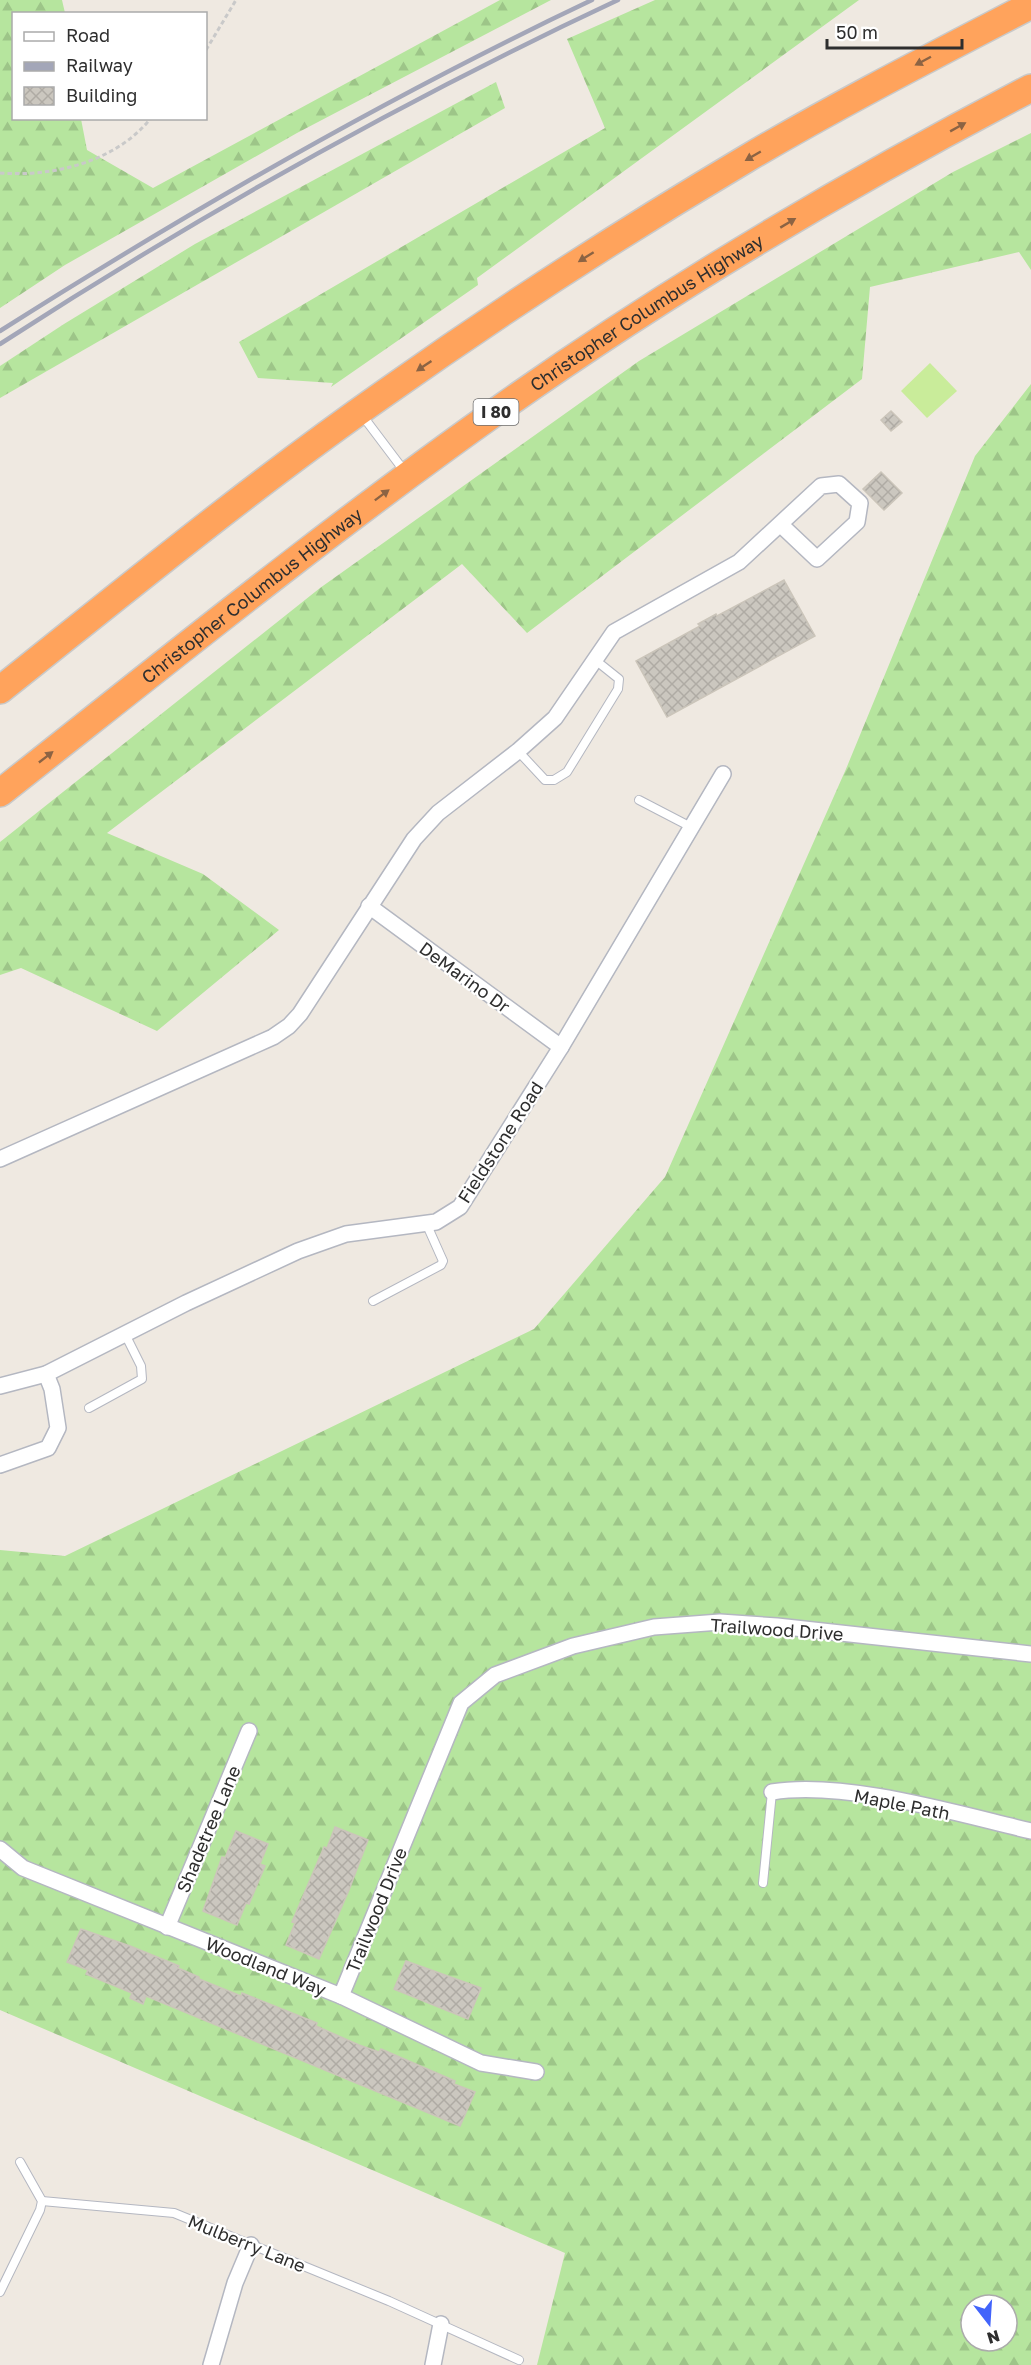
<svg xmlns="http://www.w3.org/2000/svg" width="1031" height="2365" font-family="'Golos Text',sans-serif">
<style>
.forest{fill:url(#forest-firs);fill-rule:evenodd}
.pitch{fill:#c9ec9a}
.building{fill:url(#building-cross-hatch);stroke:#cbc5ba;stroke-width:1.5}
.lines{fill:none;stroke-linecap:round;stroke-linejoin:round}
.lane-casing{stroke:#b4b7c1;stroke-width:10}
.street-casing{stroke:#b4b7c1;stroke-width:18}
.highway-casing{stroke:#c9c9c9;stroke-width:30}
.path{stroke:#c9c9c9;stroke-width:3;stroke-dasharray:4.5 3;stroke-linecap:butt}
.lane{stroke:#fff;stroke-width:8}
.street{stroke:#fff;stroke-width:15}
.highway{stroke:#ffa35c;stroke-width:27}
.rail{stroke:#a3a6b8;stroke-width:4.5}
.oneway{fill:#8c6343}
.labels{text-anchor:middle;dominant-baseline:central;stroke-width:4.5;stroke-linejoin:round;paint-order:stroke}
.shield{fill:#fff;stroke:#6d6d6d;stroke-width:1.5}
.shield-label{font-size:16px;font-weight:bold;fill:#2e2e2e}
.street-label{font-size:18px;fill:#2e2e2e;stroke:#fff}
</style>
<defs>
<pattern id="forest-firs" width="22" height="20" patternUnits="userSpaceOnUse" patternTransform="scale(1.5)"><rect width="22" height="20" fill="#b6e59e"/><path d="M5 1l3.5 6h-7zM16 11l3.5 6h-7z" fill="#9dc588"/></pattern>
<pattern id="building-cross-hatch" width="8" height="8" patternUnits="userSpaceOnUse" patternTransform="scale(1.5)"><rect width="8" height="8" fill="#cbc7bf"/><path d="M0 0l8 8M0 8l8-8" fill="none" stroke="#afaba4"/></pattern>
</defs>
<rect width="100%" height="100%" fill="#efe9e1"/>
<!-- forest -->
<g class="forest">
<path d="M0,0H62L65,13L14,14V118L81,119L87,150L153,188L500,0H551L297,133L65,265L0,308Z"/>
<path d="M655,0H859L477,278L478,285L331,387L333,383L258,378L239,342L605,128L567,39Z"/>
<path d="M496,82L505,108L0,398V366L64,324L195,244Z"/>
<path d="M1031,133V270L1019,252L870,287L862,379L527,633L462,564L107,833L203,874L279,930L157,1031L21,968L0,975V842L320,588L639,361L953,172Z"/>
<path d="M1031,384V2365H537L565,2253L0,2010V1550L65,1556L534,1329L665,1177L846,769L975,456ZM971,2305H1007V2341H971Z"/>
</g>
<!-- pitch -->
<path class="pitch" d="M930,363L957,391L927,418L901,391Z"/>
<!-- building -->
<g class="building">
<path d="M891,411L902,422L891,431L881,420Z"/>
<path d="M881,472L902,493L884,510L863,489Z"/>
<path d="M784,580L815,636L667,717L636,661L700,626L698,624L716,614L717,616Z"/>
<path d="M335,1827L368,1840L349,1890L319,1959L286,1945L295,1923L292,1922L324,1847L327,1848Z"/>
<path d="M236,1831L268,1844L260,1864L265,1866L249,1904L246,1903L237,1925L203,1911L222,1857L225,1858Z"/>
<path d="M81,1929L130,1946L179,1966L178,1968L199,1977V1979L241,1996L242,1993L317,2023L316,2026L359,2045L379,2052L381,2049L455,2081L454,2084L475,2092L460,2126L146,1996L143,2004L130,1998L132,1993L86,1974L88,1970L67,1962Z"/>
<path d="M406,1961L481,1988L468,2019L394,1989Z"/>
</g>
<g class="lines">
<defs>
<g id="lane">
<path d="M362,415L405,472"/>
<path d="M518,751L545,780H554L567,772L618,689L619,679L594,659"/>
<path d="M639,800L691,827"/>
<path d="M373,1301L441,1265L443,1261L426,1223"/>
<path d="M89,1408L142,1379L141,1366L125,1334"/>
<path d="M763,1883L772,1792"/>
<path d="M42,2201L174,2213L389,2301L519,2360"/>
<path d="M0,2292L40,2210L42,2201L20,2162"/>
</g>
<g id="street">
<path d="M369,906L561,1047"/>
<path d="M0,1159L273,1037L289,1026L300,1014L414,839L438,813L518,751L555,718L614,632L739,562L821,486L839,484L860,503L857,522L817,559L780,524"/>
<path d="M0,1386L46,1374L186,1303L298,1251L346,1234L436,1222L460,1207L561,1047L723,774"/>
<path d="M0,1465L48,1448L58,1428L52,1389L46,1374"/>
<path d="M772,1792C845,1780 958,1814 1031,1831"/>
<path d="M0,1849L23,1868L341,1996L481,2063L536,2072"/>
<path d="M167,1927L249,1731"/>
<path d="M341,1996L461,1703L495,1675L573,1646L654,1627L720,1622L777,1626L1031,1654"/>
<path d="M211,2365L235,2283L251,2245"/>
<path d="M433,2365L441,2324"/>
</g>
<g id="highway">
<path d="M0,690C127,589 252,486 385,393C502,310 623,232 746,159C839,104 935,55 1031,5"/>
<path id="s1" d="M0,793C166,662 331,528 504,406C671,288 849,183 1031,88"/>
</g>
</defs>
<!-- lane casing -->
<use href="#lane" class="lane-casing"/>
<!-- street casing -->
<use href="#street" class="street-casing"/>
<!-- highway casing -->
<use href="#highway" class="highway-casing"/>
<!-- path -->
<g class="path">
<path d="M206,50L236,0"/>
<path d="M0,173C53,177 116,162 151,118"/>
</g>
<!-- lane -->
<use href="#lane" class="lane"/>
<!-- street -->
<use href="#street" class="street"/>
<!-- highway -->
<use href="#highway" class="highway"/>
<!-- rail -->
<g class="rail">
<path d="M0,331C191,210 387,97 592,0"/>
<path d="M0,344C198,216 404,100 618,0"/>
</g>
</g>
<!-- one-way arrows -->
<defs><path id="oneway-solid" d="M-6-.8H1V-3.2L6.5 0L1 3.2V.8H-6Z" transform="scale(1.5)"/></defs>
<g class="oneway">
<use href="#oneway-solid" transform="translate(923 61) rotate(152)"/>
<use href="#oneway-solid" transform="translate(958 127) rotate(-29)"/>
<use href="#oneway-solid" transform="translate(753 156) rotate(150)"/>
<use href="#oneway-solid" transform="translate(788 223) rotate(-31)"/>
<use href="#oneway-solid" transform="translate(586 257) rotate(148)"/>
<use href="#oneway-solid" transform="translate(424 366) rotate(146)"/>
<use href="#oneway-solid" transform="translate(382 495) rotate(-37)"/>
<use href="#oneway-solid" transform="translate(46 757) rotate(-38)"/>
</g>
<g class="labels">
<!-- shield labels -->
<rect class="shield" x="473.5" y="399" width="45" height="26" rx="4.5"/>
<g class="shield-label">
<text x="496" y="412">I 80</text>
</g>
<!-- street labels -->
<g class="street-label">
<text stroke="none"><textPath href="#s1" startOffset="806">Christopher Columbus Highway</textPath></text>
<text stroke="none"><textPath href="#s1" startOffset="320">Christopher Columbus Highway</textPath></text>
<text transform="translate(465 977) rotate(36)">DeMarino Dr</text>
<text transform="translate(500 1142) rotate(-57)">Fieldstone Road</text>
<text transform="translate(777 1629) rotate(4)">Trailwood Drive</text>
<text transform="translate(902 1804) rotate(11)">Maple Path</text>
<text transform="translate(208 1829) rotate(-67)">Shadetree Lane</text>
<text transform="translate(376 1910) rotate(-68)">Trailwood Drive</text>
<text transform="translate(266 1966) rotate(22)">Woodland Way</text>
<text transform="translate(247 2243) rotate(22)">Mulberry Lane</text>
</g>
</g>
<!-- legend -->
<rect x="12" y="12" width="195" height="108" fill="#ffffff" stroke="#ababab" stroke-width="1.5"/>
<rect x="24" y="32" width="30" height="9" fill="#ffffff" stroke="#ababab" stroke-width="1.5"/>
<text x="66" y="42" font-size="18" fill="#2e2e2e">Road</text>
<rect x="24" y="62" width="30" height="9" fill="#a3a6b8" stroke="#ababab" stroke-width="1.5"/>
<text x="66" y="72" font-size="18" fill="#2e2e2e">Railway</text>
<rect x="24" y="87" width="30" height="18" fill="url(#building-cross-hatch)" stroke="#ababab" stroke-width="1.5"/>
<text x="66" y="102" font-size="18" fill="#2e2e2e">Building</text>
<!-- north arrow -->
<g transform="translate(989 2323) rotate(163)"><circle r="28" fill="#ffffff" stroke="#ababab" stroke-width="1.5"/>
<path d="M0-4.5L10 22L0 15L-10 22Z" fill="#4264fb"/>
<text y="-9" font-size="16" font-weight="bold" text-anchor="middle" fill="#2e2e2e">N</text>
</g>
<!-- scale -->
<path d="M827 39v9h135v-9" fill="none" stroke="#2e2e2e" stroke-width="3"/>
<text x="836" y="39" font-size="18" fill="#2e2e2e" stroke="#ffffff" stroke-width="4.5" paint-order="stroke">50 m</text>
</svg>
